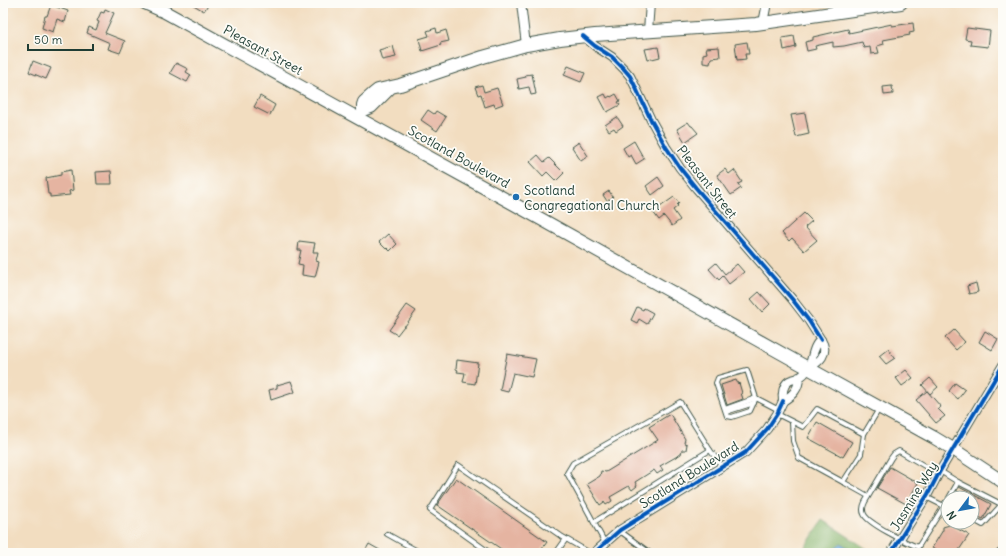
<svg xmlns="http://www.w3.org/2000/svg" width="1006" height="556" font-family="Delius,sans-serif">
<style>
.forest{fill:#86b36c;stroke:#527850}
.water{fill:#71aee3;stroke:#48768c}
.building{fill:#e5b4a1}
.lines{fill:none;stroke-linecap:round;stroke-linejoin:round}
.service-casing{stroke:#3f5549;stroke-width:6}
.minor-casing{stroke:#3f5549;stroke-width:10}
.secondary-casing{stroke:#3f5549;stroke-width:14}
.service{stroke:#fff;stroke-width:4}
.minor{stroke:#fff;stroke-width:8}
.secondary{stroke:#fff;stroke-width:12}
.cycleway-casing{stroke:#fdfcf7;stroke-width:6}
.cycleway{stroke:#0057b8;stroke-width:4}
.poi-dot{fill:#1f6fb2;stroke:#fdfcf7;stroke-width:1.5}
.labels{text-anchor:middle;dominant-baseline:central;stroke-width:3.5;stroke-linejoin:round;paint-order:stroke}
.street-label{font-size:13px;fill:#1f3d34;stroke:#fdfcf7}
.poi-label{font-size:13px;fill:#1f3d34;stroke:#fdfcf7;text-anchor:start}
</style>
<rect width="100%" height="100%" fill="#fdfcf7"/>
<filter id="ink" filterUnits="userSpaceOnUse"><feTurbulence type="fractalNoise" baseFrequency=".025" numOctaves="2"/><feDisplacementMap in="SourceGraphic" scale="8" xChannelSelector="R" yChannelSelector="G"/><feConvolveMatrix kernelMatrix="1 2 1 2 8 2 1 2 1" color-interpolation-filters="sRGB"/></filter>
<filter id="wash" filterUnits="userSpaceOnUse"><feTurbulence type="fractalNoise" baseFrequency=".012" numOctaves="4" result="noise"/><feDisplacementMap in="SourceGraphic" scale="16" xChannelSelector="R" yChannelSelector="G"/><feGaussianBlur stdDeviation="0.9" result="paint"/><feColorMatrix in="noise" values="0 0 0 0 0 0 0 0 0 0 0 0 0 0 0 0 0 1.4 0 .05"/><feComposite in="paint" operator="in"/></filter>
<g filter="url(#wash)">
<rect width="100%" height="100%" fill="#f2ddc0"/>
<!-- forest -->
<path class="forest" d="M823,520L873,553H851L850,550L841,543L831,553H801Z"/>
<!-- water -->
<path class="water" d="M841,543L850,550L851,553H831Z"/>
<g id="blocks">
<!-- building -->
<g class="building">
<path d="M190,3H209L204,11Z"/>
<path d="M51,5L68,11L65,22L57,19L53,32L42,28L45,16H47Z"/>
<path d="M105,9L114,13L105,33L125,41L120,53L108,49L110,43L87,33L89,27L96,30L99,22L97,21L101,12L104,13Z"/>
<path d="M913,23L914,32L909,33L910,35L883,40L884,44L877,46L879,53L871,54L870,47L864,48L862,42L844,46L833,47V42L815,46L816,49L807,51L805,42L813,40V37L848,29L849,33L892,24V26Z"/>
<path d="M436,28L437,33L446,30L449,41L440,43L441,45L422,51L419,39L429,36L427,31Z"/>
<path d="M967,28L990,31L988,47L970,45L971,40L965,39Z"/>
<path d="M794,36L796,47L784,50L782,38Z"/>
<path d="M747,42L749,54H745L746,59L737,60L735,44Z"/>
<path d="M393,46L396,57L382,60L379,50Z"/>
<path d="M658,47L660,57L648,60L645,49Z"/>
<path d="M719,47L720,57L711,58L710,64L703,63V54L707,53L706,48Z"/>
<path d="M33,61L51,68L46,79L29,72Z"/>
<path d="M176,63L188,69L186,72L191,75L187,82L170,73Z"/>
<path d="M568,66L585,73L581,82L564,75Z"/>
<path d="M532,74L536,94L531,95L529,87L519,89L517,79L526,77L525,75Z"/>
<path d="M482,85L484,92L497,88L503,104L495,107L494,104L485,107L481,94L478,95L475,87Z"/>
<path d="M892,86L893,94L884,95L883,87Z"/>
<path d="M605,94L607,98L610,96L611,97L616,94L620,101L618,102L620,105L607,112L599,97Z"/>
<path d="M260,96L275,105L270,115L254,107Z"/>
<path d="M428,110L434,114L436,111L446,117L437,131L421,120Z"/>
<path d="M805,113L809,134L796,137L791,115Z"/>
<path d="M617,117L623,126L616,131L614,128L609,131L605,125Z"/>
<path d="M688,122L691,126H692L698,133L685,142L677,129Z"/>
<path d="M634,141L644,159L636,164L631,155L628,157L623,148Z"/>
<path d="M579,142L588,156L581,161L572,147Z"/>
<path d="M538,155L544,162L549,158L564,173L556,181L547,172L543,176L530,162Z"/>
<path d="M725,169L729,174L734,170L742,182L738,184L741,188L731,195L717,175Z"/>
<path d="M71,170L73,190L69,191L70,195L50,197V194H48L46,178L61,175V172Z"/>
<path d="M111,171L112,184H97L96,172Z"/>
<path d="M658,177L664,186L652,195L646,186Z"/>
<path d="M609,191L613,197L607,201L603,195Z"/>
<path d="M674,197L679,203L677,205L678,206L673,210L680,220L672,226L664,216L659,220L653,212Z"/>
<path d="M804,213L812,221L805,227L817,240L804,251L792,238L789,241L782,233Z"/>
<path d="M388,234L397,244L390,251L387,248L386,249L379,242Z"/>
<path d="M299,241L315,243L313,252H318L316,261L319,262L315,277L302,275L303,265L298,264L301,250H298Z"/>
<path d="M716,263L725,274L737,264L744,272L729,284L723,276L719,280L709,269Z"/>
<path d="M976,283L978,292L969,294L967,286Z"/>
<path d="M759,292L770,304L762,312L751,299Z"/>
<path d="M407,305L416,311L405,326H404L397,335L389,330Z"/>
<path d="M637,307L643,310L644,308L653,313L647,324L639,319L637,323L631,320Z"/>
<path d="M954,330L965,342L956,350L945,338Z"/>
<path d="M985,331L998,339L992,350L979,342Z"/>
<path d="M888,349L895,358L886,364L879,356Z"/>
<path d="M507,354L536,359L532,377L513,373L508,392L500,390Z"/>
<path d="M457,360L478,363L475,384L463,382L465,373L457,372L458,370L456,369Z"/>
<path d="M906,370L913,378L902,386L896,378Z"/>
<path d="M930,378L938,387L930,394L922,385Z"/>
<path d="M736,380L738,384L739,383L742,393H741L743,399L727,405L721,385Z"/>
<path d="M291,381L295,392L271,400L269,390L277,388V385Z"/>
<path d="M955,383L965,390L958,399L949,391Z"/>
<path d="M927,391L941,407L938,409L945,416L936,423L916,400Z"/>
<path d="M670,414L685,439L684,443L687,444L686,450H682L681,454L660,466L663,470L657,474L654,470L635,482L637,486L632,490L629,486L610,497L612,501L606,505L604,502L600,505L587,484L600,476L601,471L606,472L658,440L649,427Z"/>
<path d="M817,422L852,442L843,457L808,438Z"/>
<path d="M890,467L918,483L906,504L877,488Z"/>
<path d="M456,478L547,542L539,553H507L437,505Z"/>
<path d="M959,487L991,504L983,519L972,513V498H953Z"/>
<path d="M953,524L954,527L969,535L957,553H940L932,548L943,530V527Z"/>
<path d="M369,544L385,553H364Z"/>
</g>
</g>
</g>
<g filter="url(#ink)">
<use href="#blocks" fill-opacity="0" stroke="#3f5549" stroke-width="1"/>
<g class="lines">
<defs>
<g id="service">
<path d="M756,398L750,411L732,417L727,416L716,383L718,378L747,370L756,398L779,410"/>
<path d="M725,409L756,398"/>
<path d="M726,412L754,403"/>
<path d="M777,414L803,427L817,409L864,434"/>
<path d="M792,422L793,441L799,458L843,482L861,454L864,434L879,409"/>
<path d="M843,482L868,496"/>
<path d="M958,482L1001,504"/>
<path d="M926,497L944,506L918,547C907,543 867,523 864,514C862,510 863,506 865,502L891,458L894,454L899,451L928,468L940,471L958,482L949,498"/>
<path d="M945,503L948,505"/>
<path d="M972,519L983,525L1002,504"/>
<path d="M594,522L710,450"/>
<path d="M620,531L650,553"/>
<path d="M387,534L421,553"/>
<path d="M605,543L567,473L573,463L680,402L710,450L722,467"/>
<path d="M490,553L430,510L458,465L561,536L590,553"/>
<path d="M556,553L566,539"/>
<path d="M998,553L1002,550H1003"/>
</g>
<g id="minor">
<path d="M521,3L526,45"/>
<path d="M763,23L767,3"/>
<path d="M648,31L650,3"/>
<path d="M583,36L595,46L612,57L624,69L630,76L635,86L651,120L666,147L680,168L696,188L792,299L809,321L821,340"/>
<path d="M799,377C799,389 793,395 783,401C782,394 783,385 789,381C792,379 796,379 799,378C802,376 806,372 808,369C813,360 812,346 821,340C830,354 819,362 808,369"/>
<path d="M594,553L620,530L746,452L767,429L777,414L783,401"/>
<path d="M891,553L928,494L940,471L972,417L1003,365"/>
</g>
<g id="secondary">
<path d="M145,3L165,12L514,204L799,363L933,437L953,449L1003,482"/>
<path d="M391,87L371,107L363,110V105L364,102L373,94L378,90L400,85L483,57L526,45L560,39L595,35L756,24L901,3"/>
</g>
</defs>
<!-- service casing -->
<use href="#service" class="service-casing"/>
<!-- minor casing -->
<use href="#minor" class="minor-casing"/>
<!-- secondary casing -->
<use href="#secondary" class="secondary-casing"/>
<!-- service -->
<use href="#service" class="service"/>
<!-- minor -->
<use href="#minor" class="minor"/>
<!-- secondary -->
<use href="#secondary" class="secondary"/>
<defs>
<g id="cycleway">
<path d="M583,36L595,46L612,57L624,69L630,76L635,86L651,120L666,147L680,168L696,188L792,299L809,321L821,340"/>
<path d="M594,553L620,530L746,452L767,429L777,414L783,401"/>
<path d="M891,553L928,494L940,471L972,417L1003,365"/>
</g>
</defs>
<!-- cycleway casing -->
<use href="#cycleway" class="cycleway-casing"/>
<!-- cycleway -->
<use href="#cycleway" class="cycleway"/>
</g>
</g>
<!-- markers -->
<circle class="poi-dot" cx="516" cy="197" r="4"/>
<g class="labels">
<!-- street labels -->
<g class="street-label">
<text transform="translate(263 50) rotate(29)">Pleasant Street</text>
<text transform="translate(459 157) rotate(29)">Scotland Boulevard</text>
<text transform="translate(707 182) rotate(52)">Pleasant Street</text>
<text transform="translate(689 475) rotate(-32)">Scotland Boulevard</text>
<text transform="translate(914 496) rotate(-59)">Jasmine Way</text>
</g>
<!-- poi labels -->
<g class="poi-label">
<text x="524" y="190">Scotland<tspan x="524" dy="15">Congregational Church</tspan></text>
</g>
</g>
<!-- margin -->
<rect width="1006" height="556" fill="none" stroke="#fdfcf7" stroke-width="16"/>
<!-- north arrow -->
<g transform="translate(960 510) rotate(238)"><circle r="19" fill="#fdfcf7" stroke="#a4b0a9"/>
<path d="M0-3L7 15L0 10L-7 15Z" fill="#1f6fb2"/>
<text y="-6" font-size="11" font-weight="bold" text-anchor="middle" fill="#1f3d34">N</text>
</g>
<!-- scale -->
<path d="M28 44v6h65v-6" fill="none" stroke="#1f3d34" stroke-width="2"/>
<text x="34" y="44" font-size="12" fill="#1f3d34" stroke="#fdfcf7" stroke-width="3" paint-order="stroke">50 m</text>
</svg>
